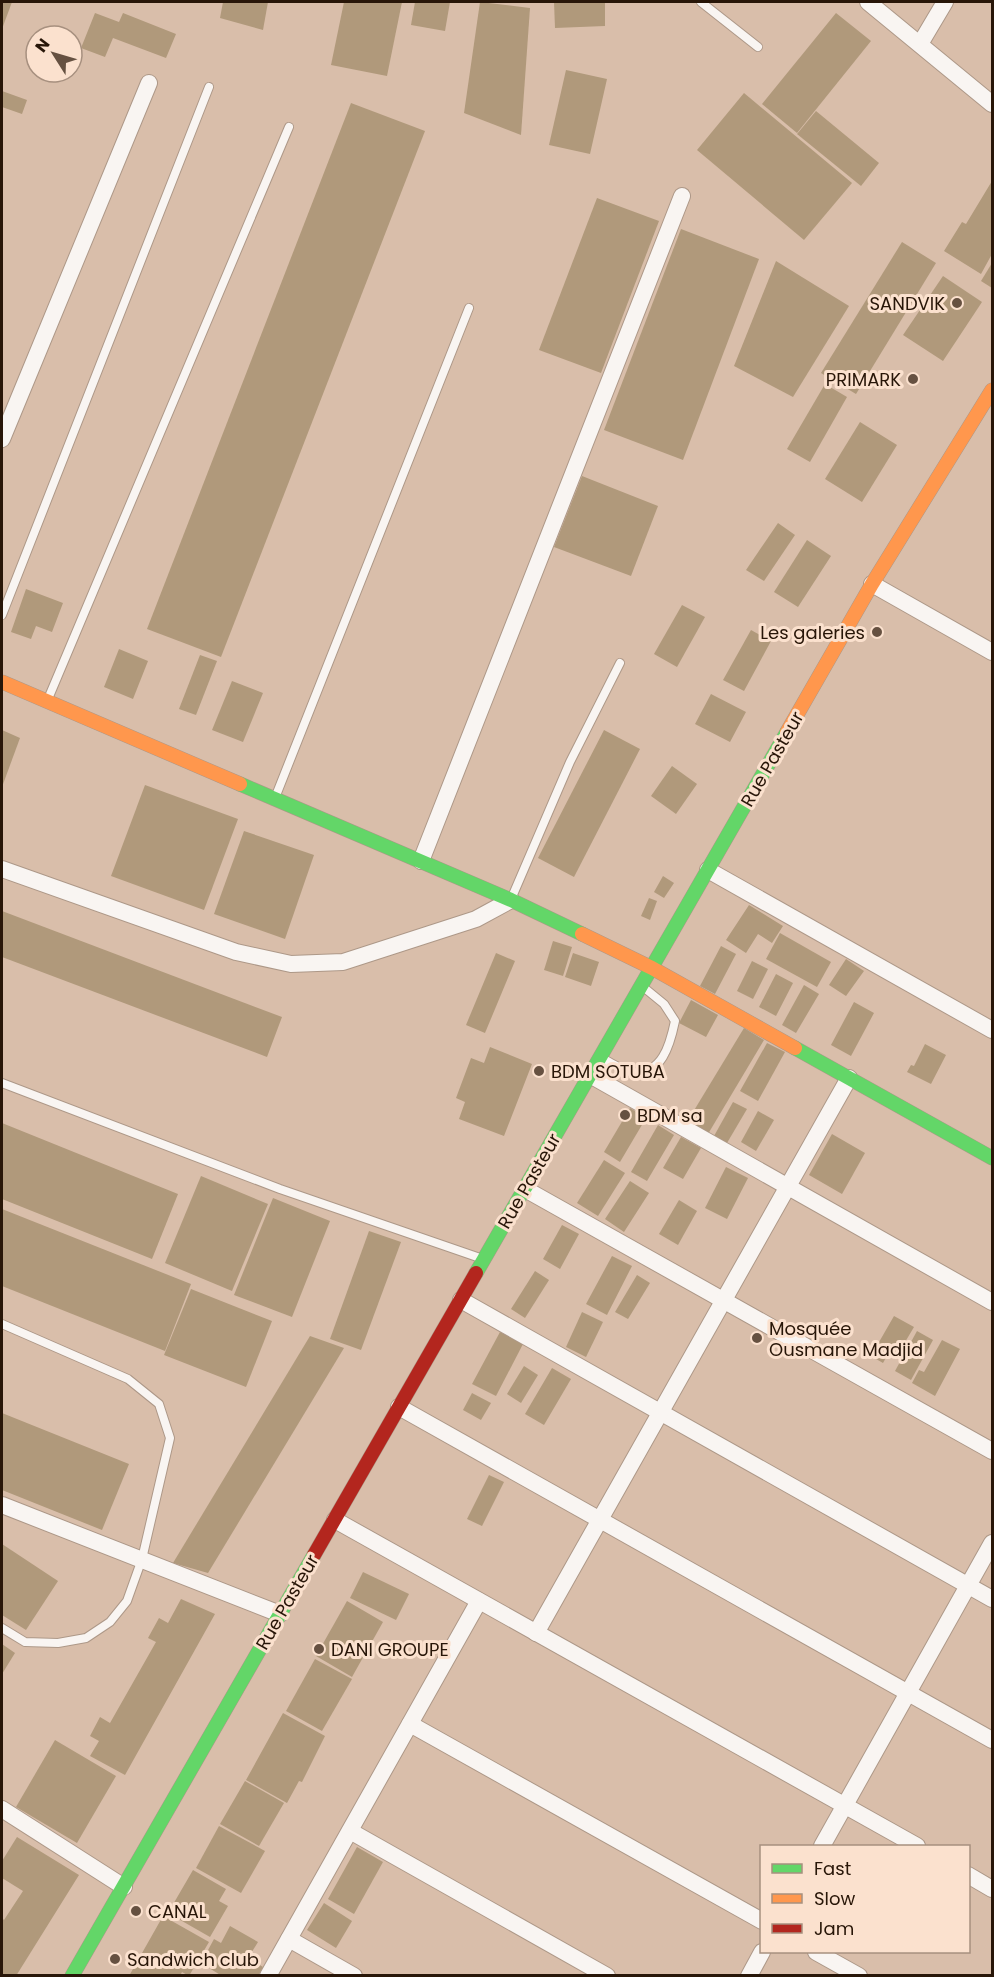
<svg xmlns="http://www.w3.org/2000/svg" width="994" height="1977" font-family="Poppins,sans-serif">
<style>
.building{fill:#b0997b}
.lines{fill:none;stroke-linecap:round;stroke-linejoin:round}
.lane-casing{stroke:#ad9888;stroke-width:10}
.street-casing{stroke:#ad9888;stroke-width:18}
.fast-casing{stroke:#ad9888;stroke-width:15}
.slow-casing{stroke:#ad9888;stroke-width:15}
.jam-casing{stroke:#ad9888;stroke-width:15}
.lane{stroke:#f9f5f2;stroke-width:8}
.street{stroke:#f9f5f2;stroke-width:16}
.fast{stroke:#63d668;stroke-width:14}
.slow{stroke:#ff974d;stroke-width:14}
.jam{stroke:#b3261e;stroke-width:14}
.poi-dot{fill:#665141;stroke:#fbe1ce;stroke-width:2}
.labels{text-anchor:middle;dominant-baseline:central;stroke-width:6;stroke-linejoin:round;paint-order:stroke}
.poi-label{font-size:18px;fill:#281608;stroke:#fbe1ce;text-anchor:start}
.street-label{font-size:18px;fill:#281608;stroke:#fbe1ce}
</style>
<rect width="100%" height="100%" fill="#d9beaa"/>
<!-- building -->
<g class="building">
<path d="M2,2H12L2,29Z"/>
<path d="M223,2H268L263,30L220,18Z"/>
<path d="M344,2H402L387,76L331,65Z"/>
<path d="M415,2H450L445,31L411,25Z"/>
<path d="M480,2L530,8L521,135L464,113Z"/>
<path d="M554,2H605V26L555,28Z"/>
<path d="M95,13L119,22L123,13L176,34L166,58L113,38L105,57L81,48Z"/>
<path d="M836,13L871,41L797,133L762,104Z"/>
<path d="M566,70L607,79L590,154L549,145Z"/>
<path d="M2,91L27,100L22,114L2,107Z"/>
<path d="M744,93L852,183L804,240L697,150Z"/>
<path d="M351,103L425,131L221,657L147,629Z"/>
<path d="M816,111L879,163L861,186L797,134Z"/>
<path d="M992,181V254L981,274L944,251L962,222L966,224Z"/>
<path d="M597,198L659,221L601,373L539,350Z"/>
<path d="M681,229L759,259L683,460L604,430Z"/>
<path d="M902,242L936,263L856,394L821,373Z"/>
<path d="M776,261L849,306L793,397L734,366Z"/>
<path d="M992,263V288L981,281Z"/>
<path d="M943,276L982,302L943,361L903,335Z"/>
<path d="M825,384L847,397L810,462L787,449Z"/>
<path d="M860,422L897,445L862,502L825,479Z"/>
<path d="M582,476L658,506L631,576L554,547Z"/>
<path d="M778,523L795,535L764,581L746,570Z"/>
<path d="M807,540L831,556L798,607L774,592Z"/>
<path d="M26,589L63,603L52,632L36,626L31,639L11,632Z"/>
<path d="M682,605L705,617L677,667L654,654Z"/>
<path d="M751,630L771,641L744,691L723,680Z"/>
<path d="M119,649L148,661L133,699L104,687Z"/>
<path d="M200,655L217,661L196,715L179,709Z"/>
<path d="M232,681L263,693L243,742L212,730Z"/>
<path d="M711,694L746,712L730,742L695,724Z"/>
<path d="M2,730L20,738L2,787Z"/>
<path d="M604,730L640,749L574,877L538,858Z"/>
<path d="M672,766L697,784L676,814L651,796Z"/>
<path d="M145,785L238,819L204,910L111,876Z"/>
<path d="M244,831L314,855L285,939L214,914Z"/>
<path d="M663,876L674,883L664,898L654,892Z"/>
<path d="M649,898L657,901L650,920L641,916Z"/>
<path d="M749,905L783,926L772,943L758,934L746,953L726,940Z"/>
<path d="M2,911L282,1017L267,1057L2,957Z"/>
<path d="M780,933L831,962L817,987L766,959Z"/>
<path d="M553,941L572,947L563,976L544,970Z"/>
<path d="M721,946L736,954L715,994L700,986Z"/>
<path d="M496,953L515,961L485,1033L466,1025Z"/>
<path d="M573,953L599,962L591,986L565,977Z"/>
<path d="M846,959L864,971L846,996L829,985Z"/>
<path d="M752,961L768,969L753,999L737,991Z"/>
<path d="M776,974L793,983L776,1016L759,1007Z"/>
<path d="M804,985L819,994L796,1033L782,1025Z"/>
<path d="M691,1000L718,1015L706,1037L679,1023Z"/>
<path d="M854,1002L874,1013L851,1056L831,1045Z"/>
<path d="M744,1028L764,1040L708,1134L687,1122Z"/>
<path d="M767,1043L785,1052L758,1101L740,1091Z"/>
<path d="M925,1044L946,1055L931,1084L907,1072L911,1065L914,1066Z"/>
<path d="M490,1047L532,1064L504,1136L459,1119L465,1102L456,1098L471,1058L484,1063Z"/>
<path d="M733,1102L747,1109L727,1143L714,1136Z"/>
<path d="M630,1108L646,1118L620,1162L604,1152Z"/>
<path d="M758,1111L774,1120L756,1151L741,1142Z"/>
<path d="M2,1123L178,1194L152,1259L2,1199Z"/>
<path d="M658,1125L674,1135L647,1181L631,1172Z"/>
<path d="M832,1134L865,1153L842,1194L809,1175Z"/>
<path d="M681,1137L701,1148L683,1179L663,1168Z"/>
<path d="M604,1160L625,1173L598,1216L577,1203Z"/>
<path d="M726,1167L748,1178L727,1219L705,1208Z"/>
<path d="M201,1176L268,1204L232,1291L165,1263Z"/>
<path d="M630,1181L649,1193L624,1232L605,1219Z"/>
<path d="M273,1198L330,1221L292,1317L234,1295Z"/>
<path d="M679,1200L697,1211L678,1245L659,1234Z"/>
<path d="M2,1209L191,1284L165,1351L2,1286Z"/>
<path d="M562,1225L579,1234L560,1269L543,1259Z"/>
<path d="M369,1231L401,1242L361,1350L330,1339Z"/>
<path d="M612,1256L632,1266L607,1315L586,1304Z"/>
<path d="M535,1271L549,1280L525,1318L511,1309Z"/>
<path d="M637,1275L650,1283L628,1319L615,1312Z"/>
<path d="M191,1289L272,1321L246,1387L164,1355Z"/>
<path d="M582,1312L603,1322L586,1357L566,1347Z"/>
<path d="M894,1316L914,1327L895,1359L888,1354L883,1363L871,1356Z"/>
<path d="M917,1331L933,1340L911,1380L895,1371Z"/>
<path d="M500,1332L523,1344L496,1396L472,1384Z"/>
<path d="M310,1336L344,1348L208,1573L173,1563Z"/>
<path d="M942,1340L960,1349L935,1396L912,1383L919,1370L924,1372Z"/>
<path d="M524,1366L538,1375L521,1403L507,1394Z"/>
<path d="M552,1368L571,1379L544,1425L525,1414Z"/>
<path d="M472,1393L491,1403L481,1420L463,1410Z"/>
<path d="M2,1413L129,1464L102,1530L2,1490Z"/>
<path d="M489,1475L504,1482L482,1526L467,1519Z"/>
<path d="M2,1544L58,1581L26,1630L2,1615Z"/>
<path d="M363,1572L409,1594L396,1620L350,1598Z"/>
<path d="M181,1599L215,1614L125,1775L90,1756L99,1741L90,1736L100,1717L110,1723L156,1642L148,1638L159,1618L168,1623Z"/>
<path d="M347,1601L383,1622L352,1677L316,1656Z"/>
<path d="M2,1644L15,1653L2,1674Z"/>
<path d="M315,1659L352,1679L322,1731L286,1711Z"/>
<path d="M283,1713L325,1736L302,1782L299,1781L287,1803L246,1780Z"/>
<path d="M55,1740L116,1776L77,1843L16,1807Z"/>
<path d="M245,1781L284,1803L259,1846L220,1824Z"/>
<path d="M219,1826L265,1851L241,1893L196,1868Z"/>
<path d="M17,1837L79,1875L16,1976H4L2,1974V1918L4,1920L23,1891L2,1878V1861Z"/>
<path d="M357,1847L383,1862L354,1914L328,1899Z"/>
<path d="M193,1870L226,1889L219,1901L228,1906L210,1937L168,1913Z"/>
<path d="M324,1903L352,1921L336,1948L307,1930Z"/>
<path d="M163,1916L209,1942L189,1976L182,1972L180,1976H129Z"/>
<path d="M230,1926L258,1942L248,1958L263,1967L258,1976H222L201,1963L214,1939L221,1943Z"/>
</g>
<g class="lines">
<defs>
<g id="lane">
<path d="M701,2L758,47"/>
<path d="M2,615L209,87"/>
<path d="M48,699L289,127"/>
<path d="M275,798L469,308"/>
<path d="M512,897L570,762L620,663"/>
<path d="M601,1058C610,1062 622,1070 631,1072C662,1076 670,1045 675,1021L664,1004L642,986"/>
<path d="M2,1083L280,1189L483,1259"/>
<path d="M2,1324L128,1379L159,1404L170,1438L142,1559L127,1601L110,1622L86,1638L58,1643L25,1642L2,1628"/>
</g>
<g id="street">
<path d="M868,2L992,104"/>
<path d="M920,44L945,2"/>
<path d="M2,439L149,83"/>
<path d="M872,584L992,652"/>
<path d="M421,861L682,196"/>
<path d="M2,869L236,952L291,964L343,962L476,919L511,900"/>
<path d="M708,870L992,1030"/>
<path d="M590,1075L992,1302"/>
<path d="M525,1189L992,1451"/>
<path d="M461,1300L992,1599"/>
<path d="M399,1407L992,1740"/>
<path d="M2,1505L280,1614"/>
<path d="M335,1520L917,1846"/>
<path d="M536,1633L849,1078"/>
<path d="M410,1724L762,1921"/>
<path d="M2,1809L124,1887"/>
<path d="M350,1831L607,1976"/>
<path d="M822,1846L992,1543"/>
<path d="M968,1875L992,1889"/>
<path d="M289,1939L354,1976"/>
<path d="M816,1952L859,1976"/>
<path d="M268,1976L479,1601"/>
<path d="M749,1976L762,1952"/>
</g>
<g id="fast">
<path d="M240,784L511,900L582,934"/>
<path d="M795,1048L992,1158"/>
<path d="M476,1273L787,732"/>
<path d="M72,1976L314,1555"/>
</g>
<g id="slow">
<path d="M2,682L240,784"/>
<path d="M787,732L872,584L992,390"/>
<path d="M582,934L652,968L795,1048"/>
</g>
<path id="jam" d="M314,1555L476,1273"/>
</defs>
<!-- lane casing -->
<use href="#lane" class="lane-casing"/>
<!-- street casing -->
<use href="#street" class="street-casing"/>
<!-- fast casing -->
<use href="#fast" class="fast-casing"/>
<!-- slow casing -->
<use href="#slow" class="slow-casing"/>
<!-- jam casing -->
<use href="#jam" class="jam-casing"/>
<!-- lane -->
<use href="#lane" class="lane"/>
<!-- street -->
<use href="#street" class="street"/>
<!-- fast -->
<use href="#fast" class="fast"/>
<!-- slow -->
<use href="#slow" class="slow"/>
<!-- jam -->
<use href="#jam" class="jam"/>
</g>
<!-- markers -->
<g class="poi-dot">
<circle cx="957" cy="303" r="6"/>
<circle cx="913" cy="379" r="6"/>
<circle cx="877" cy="632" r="6"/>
<circle cx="539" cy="1071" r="6"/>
<circle cx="625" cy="1115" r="6"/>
<circle cx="757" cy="1338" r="6"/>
<circle cx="319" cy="1649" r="6"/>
<circle cx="136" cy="1911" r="6"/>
<circle cx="115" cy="1959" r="6"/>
</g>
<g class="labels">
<!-- poi labels -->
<g class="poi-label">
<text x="945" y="303" text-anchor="end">SANDVIK</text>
<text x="901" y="379" text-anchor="end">PRIMARK</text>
<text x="865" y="632" text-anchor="end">Les galeries</text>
<text x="551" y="1071">BDM SOTUBA</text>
<text x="637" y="1115">BDM sa</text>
<text x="769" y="1328">Mosquée<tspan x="769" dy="21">Ousmane Madjid</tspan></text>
<text x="331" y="1649">DANI GROUPE</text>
<text x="148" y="1911">CANAL</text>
<text x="127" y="1959">Sandwich club</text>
</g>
<!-- street labels -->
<g class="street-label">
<text transform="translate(772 759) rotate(-60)">Rue Pasteur</text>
<text transform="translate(529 1181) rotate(-60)">Rue Pasteur</text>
<text transform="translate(287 1602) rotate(-60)">Rue Pasteur</text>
</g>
</g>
<!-- border -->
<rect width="994" height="1977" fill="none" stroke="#281608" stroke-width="6"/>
<!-- legend -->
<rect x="760" y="1845" width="210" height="108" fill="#fbe1ce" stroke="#a7907f" stroke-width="1.5"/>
<rect x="772" y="1864" width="30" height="9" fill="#63d668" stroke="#a7907f" stroke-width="1.5"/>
<text x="814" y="1875" font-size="18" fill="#281608">Fast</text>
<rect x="772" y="1894" width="30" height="9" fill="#ff974d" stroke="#a7907f" stroke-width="1.5"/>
<text x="814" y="1905" font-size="18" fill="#281608">Slow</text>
<rect x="772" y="1924" width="30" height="9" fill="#b3261e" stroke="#a7907f" stroke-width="1.5"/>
<text x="814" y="1935" font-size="18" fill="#281608">Jam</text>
<!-- north arrow -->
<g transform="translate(54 54) rotate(307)"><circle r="28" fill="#fbe1ce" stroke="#a7907f" stroke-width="1.5"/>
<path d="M0-4.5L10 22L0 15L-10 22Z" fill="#665141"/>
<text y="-9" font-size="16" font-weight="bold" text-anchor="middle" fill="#281608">N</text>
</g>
</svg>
